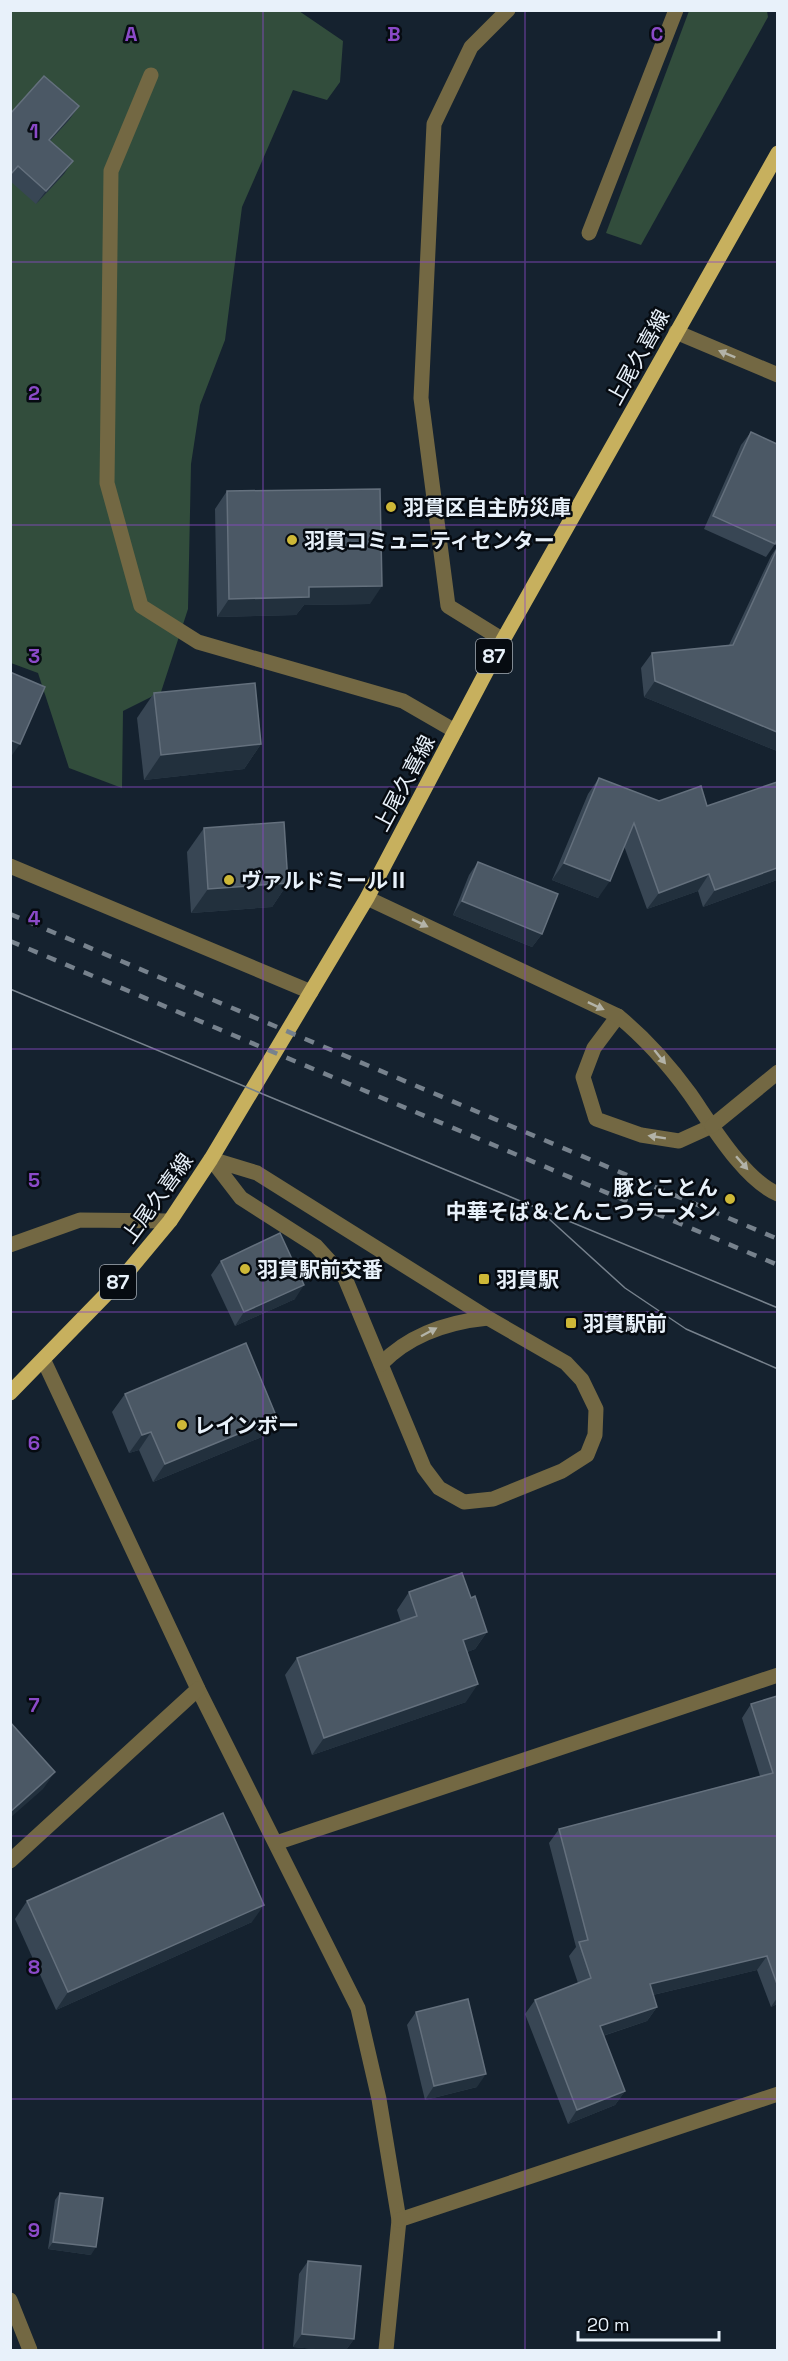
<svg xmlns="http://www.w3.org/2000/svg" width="788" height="2361" font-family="'Space Grotesk','Noto Sans JP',sans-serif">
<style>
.green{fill:#324d3c}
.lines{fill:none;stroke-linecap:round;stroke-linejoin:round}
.service{stroke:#736843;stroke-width:15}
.minor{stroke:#736843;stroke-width:15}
.tertiary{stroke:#736843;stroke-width:15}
.primary{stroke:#c7b05e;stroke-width:15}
.tram{stroke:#77828d;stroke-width:1.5}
.rail{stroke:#77828d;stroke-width:4.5;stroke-dasharray:10 10;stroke-linecap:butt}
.wall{fill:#384654}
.shaded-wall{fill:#22303d}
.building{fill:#4b5865;stroke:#64707d;stroke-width:1.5}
.oneway{fill:#b3b3a8}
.grid{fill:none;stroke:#8b4ac8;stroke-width:1.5;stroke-opacity:0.55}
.poi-dot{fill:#ceb837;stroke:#060b11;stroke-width:2}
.labels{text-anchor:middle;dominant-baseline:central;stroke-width:5;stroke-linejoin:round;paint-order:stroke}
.shield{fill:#060b11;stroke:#a4acb4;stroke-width:1.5}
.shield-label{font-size:20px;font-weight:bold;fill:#e8f1fa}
.street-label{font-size:21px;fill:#e8f1fa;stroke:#060b11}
.poi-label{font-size:21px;font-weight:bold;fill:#e8f1fa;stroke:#060b11;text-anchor:start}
.grid-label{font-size:20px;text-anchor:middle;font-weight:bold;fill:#8b4ac8;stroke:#060b11;stroke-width:5;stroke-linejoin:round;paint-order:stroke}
</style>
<rect width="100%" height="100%" fill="#15222f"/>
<!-- green -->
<g class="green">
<path d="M10,11H299L343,41L340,82L327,100L293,90L242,207L225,340L200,405L191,464L188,609L161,692L123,711L122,788L69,768L38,673L11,663Z"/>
<path d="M689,11H767L768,17L641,245L606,233Z"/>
</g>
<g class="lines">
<!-- service -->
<g class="service">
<path d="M151,75L111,171L107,483L141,606L198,642L403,701L455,731"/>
<path d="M618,1016L594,1048L583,1077L596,1119L641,1135L679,1141L712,1126"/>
</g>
<!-- minor -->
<g class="minor">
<path d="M589,233L676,10"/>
<path d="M676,332L778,375"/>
<path d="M503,640L448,606L421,398L434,124L471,47L508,10"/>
<path d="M10,866L311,992"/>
<path d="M367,898L618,1016C646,1039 669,1065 690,1094C711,1124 744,1180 778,1194"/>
<path d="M712,1126L778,1072"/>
<path d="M10,1245L80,1220L170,1221"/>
<path d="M44,1361L198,1689L358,2008L379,2099L399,2220L386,2350"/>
<path d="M276,1843L778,1675"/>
<path d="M10,1861L198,1689"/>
<path d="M399,2220L778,2094"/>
<path d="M10,2300L30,2350"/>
</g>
<!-- tertiary -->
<g class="tertiary">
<path d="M211,1159L257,1173L488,1318L566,1363L582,1380L596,1409L595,1435L587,1455L562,1471L493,1499L464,1502L439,1488L424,1468L345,1278L316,1246L241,1198Z"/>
<path d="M381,1364C410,1334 448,1322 488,1318"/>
</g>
<!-- primary -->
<path class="primary" d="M10,1393L125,1275L170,1221L211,1159L367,898L503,640L778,153"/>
<!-- tram -->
<g class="tram">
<path d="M10,989L778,1308"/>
<path d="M548,1218L625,1288L686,1329L778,1369"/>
</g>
<!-- rail -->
<g class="rail">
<path d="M10,914L778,1239"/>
<path d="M10,941L778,1265"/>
</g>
</g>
<!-- wall -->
<g class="wall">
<path d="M79,106L69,120L50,141L64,174L36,204L10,181V114Z"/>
<path d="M751,432L775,544L766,557L704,529L741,445Z"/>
<path d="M227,491L370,604L304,605L296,615L217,617L215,509Z"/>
<path d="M777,547V751L644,697L641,668L652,653L729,645L771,556Z"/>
<path d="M154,693L261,744L244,769L144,780L137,718Z"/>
<path d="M599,778L659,801L777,880L703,907L698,891L647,909L624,846L598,898L552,880L588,794Z"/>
<path d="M204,828L288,883L272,907L191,913L187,852Z"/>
<path d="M478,862L542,934L532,947L453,915L469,875Z"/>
<path d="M221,1261L295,1299L235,1326L211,1275Z"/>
<path d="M125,1394L264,1436L153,1482L139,1450L129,1453L112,1412Z"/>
<path d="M409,1592L471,1598L487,1632L475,1649L467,1652L466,1702L312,1755L285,1675L297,1658L401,1622L397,1610Z"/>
<path d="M777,1696V2004L771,2007L757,1970L653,1995L657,2007L647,2021L603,2036L625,2091L615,2105L568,2124L525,2014L535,2000L578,1983L569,1956L576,1947L549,1843L559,1829L760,1776L742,1718L751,1704Z"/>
<path d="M27,1901L252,1922L56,2010L15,1919Z"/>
<path d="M416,2012L477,2087L425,2100L407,2025Z"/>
<path d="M60,2193L91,2255L48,2249L55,2200Z"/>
<path d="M308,2261L354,2339L346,2350H327L293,2347L299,2274Z"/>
</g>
<!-- shaded-wall -->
<g class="shaded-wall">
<path d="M79,106L69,120L39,153L49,140Z"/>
<path d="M73,161L64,174L36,204L46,191Z"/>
<path d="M382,586L370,604L304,605L296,615L217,617L229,599L309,587Z"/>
<path d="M655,681L777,732V751L644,697Z"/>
<path d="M10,740L20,744L10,758Z"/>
<path d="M261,744L244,769L144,780L161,755Z"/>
<path d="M564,863L610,881L598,898L552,880Z"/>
<path d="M777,868V880L703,907L715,890Z"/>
<path d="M709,874L698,891L647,909L659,893Z"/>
<path d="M288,883L272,907L191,913L208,889Z"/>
<path d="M462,901L542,934L532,947L453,915Z"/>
<path d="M304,1285L295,1299L235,1326L244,1312Z"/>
<path d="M277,1418L264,1436L153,1482L165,1464Z"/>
<path d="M151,1432L139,1450L129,1453L142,1435Z"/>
<path d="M487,1632L475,1649L451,1658L463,1640Z"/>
<path d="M478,1684L466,1702L312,1755L324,1738Z"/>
<path d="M55,1772L43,1789L10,1818V1812Z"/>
<path d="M264,1905L252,1922L56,2010L68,1992Z"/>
<path d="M767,1956L757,1970L640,1998L650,1984Z"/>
<path d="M777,1998V2004L771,2007Z"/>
<path d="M657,2007L647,2021L590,2040L600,2026Z"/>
<path d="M486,2074L477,2087L425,2100L434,2086Z"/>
<path d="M625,2091L615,2105L568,2124L577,2110Z"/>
<path d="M53,2242L96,2247L91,2255L48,2249Z"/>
<path d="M302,2334L354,2339L346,2350H327L293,2347Z"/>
</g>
<!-- building -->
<g class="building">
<path d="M44,76L79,106L49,140L73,161L46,191L18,166L10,175V114Z"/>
<path d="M751,432L777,444V539L775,544L713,516Z"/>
<path d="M380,489L382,586L309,587V597L229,599L227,491Z"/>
<path d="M777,549V732L655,681L652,653L733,645Z"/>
<path d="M10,672L45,687L20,744L10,740Z"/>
<path d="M255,683L261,744L161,755L154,693Z"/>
<path d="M599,778L659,801L701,786L707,806L777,782V868L715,890L709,874L659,893L634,823L610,881L564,863Z"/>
<path d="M284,822L288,883L208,889L204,828Z"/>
<path d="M478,862L558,894L542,934L462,901Z"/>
<path d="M280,1233L304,1285L244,1312L221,1261Z"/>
<path d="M246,1343L277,1418L165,1464L151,1432L142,1435L125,1394Z"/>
<path d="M462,1573L471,1598L475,1596L487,1632L463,1640L478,1684L324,1738L297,1658L417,1616L409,1592Z"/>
<path d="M777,1696V1984L767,1956L650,1984L657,2007L600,2026L625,2091L577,2110L535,2000L591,1978L579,1942L588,1940L559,1829L773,1773L751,1704Z"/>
<path d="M10,1722L55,1772L10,1812Z"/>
<path d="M223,1813L264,1905L68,1992L27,1901Z"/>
<path d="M468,1999L486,2074L434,2086L416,2012Z"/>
<path d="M60,2193L103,2198L96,2247L53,2242Z"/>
<path d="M308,2261L361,2266L354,2339L302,2334Z"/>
</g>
<!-- one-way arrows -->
<defs><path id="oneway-solid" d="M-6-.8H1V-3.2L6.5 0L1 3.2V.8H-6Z" transform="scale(1.5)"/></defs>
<g class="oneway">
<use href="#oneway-solid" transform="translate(727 354) rotate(-158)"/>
<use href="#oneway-solid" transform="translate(420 923) rotate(26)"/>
<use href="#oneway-solid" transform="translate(596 1006) rotate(25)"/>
<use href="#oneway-solid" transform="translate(660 1057) rotate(51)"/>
<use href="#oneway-solid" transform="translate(657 1137) rotate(-171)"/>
<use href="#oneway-solid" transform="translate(742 1163) rotate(49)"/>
<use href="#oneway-solid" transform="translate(429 1332) rotate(-28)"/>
</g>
<!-- grid -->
<path class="grid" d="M263,10V2350M525,10V2350M10,262H778M10,525H778M10,787H778M10,1049H778M10,1312H778M10,1574H778M10,1836H778M10,2099H778"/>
<!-- markers -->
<g class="poi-dot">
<circle cx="391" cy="507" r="6"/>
<circle cx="292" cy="540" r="6"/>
<circle cx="229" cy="880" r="6"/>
<circle cx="730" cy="1199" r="6"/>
<circle cx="245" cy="1269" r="6"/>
<rect x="478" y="1273" width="12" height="12" rx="3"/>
<rect x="565" y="1317" width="12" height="12" rx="3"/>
<circle cx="182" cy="1425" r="6"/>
</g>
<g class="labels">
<!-- shield labels -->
<g class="shield">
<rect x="476" y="639" width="36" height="34" rx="4.5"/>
<rect x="100" y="1265" width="36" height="34" rx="4.5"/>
</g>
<g class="shield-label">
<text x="494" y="656">87</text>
<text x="118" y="1282">87</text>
</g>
<!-- street labels -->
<g class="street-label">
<text transform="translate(638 357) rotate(-61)">上尾久喜線</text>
<text transform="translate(404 783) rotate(-62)">上尾久喜線</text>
<text transform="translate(157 1198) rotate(-54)">上尾久喜線</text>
</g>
<!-- poi labels -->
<g class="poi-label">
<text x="403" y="507">羽貫区自主防災庫</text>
<text x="304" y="540">羽貫コミュニティセンター</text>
<text x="241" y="880">ヴァルドミールⅡ</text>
<text x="718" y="1187" text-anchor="end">豚とことん<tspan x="718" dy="24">中華そば＆とんこつラーメン</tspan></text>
<text x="257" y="1269">羽貫駅前交番</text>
<text x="496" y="1279">羽貫駅</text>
<text x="583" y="1323">羽貫駅前</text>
<text x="194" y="1425">レインボー</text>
</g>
</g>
<g class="grid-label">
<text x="131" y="41">A</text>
<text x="394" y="41">B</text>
<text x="657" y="41">C</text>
<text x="34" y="138">1</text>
<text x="34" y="400">2</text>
<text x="34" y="663">3</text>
<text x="34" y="925">4</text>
<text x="34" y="1187">5</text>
<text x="34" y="1450">6</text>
<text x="34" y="1712">7</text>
<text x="34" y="1974">8</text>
<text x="34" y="2237">9</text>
</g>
<!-- border -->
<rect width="788" height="2361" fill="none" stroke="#e8f1fa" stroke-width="24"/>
<!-- scale -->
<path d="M578 2331v9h141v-9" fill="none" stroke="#e8f1fa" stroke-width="3"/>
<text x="587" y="2331" font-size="18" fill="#e8f1fa" stroke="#060b11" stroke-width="4.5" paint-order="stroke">20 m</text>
</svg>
